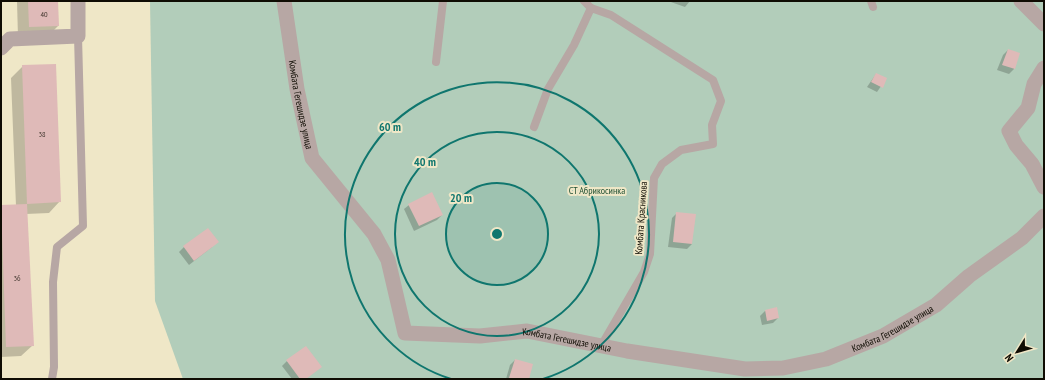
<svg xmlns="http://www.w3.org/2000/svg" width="1045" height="380" font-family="'PT Sans Narrow',sans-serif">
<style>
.green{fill:#b2cdba}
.shadow{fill:#0003}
.building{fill:#dfbab8}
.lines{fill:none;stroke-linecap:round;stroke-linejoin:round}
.service{stroke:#b7a7a4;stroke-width:8}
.minor{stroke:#b7a7a4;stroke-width:15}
.ring{fill:none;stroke:#0f766e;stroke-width:2}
.labels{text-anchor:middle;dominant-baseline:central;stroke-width:4;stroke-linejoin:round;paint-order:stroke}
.number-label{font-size:8px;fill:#433830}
.street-label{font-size:10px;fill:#0f0c03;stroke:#efe7c7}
.park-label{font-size:10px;fill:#205033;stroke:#efe7c7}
.centre{fill:#0f766e;stroke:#efe7c7;stroke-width:2}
.ring-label{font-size:12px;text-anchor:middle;font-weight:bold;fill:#0f766e;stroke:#efe7c7;stroke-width:4;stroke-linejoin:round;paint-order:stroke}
</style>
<rect width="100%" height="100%" fill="#efe7c7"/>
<!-- green -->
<path class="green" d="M150,1H1044V379H183L155,301Z"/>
<!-- shadow -->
<g class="shadow">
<path d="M17,1H57L58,26L47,37L18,38Z"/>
<path d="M668,1H690L685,7Z"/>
<path d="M1008,50L1019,54L1014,69L1009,74L997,70L1003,55Z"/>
<path d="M23,66L60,201L49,213L26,214L33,345L21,356L1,357V206H16L11,78Z"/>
<path d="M876,74L886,79L877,92L867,87Z"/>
<path d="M409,205L442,215L437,220L414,231L404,209Z"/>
<path d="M677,213L692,244L687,249L668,247L672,218Z"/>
<path d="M184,247H212L189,265L179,252Z"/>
<path d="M776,309L778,318L773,323L762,325L760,316L765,311Z"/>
<path d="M515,360L532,365L528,379H506L510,365Z"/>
<path d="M287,361L306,379H292L282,366Z"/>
</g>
<!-- building -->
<g class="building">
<path d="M28,1H58L59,26L29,27Z"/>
<path d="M1008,49L1020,53L1015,69L1002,65Z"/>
<path d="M56,64L61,202L27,204L22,65Z"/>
<path d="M876,73L887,78L883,88L871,82Z"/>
<path d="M432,192L443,215L419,226L408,204Z"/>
<path d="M27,204L34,346L6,347L1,205Z"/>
<path d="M676,212L696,214L692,244L673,242Z"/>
<path d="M208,228L219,242L194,261L183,246Z"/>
<path d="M777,307L779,318L767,321L765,310Z"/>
<path d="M306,346L322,367L306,379H300L286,360Z"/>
<path d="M515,359L533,364L529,379L509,378Z"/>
</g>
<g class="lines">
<!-- service -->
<g class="service">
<path d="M584,1L591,8L611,15L713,80L721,101L712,125L713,144L681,150L662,164L654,178L650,254L644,272L601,346"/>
<path d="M871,1L873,7"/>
<path d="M436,62L443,1"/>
<path d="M534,127L548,89L574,45L591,8"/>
<path d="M52,379L54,367L53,282L57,247L83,226L78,36"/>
</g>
<!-- minor -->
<g class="minor">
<path id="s1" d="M284,1L297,89L312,158L374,234L388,260L405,333L480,336L527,331L627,351L745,369L783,368L826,359L883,336L936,305L969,276L1022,238L1044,216"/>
<path d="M1021,1L1044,24"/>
<path d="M1,48L10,39L78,36V1"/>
<path d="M1044,68L1034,84L1028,108L1009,131L1016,145L1032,164L1044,187"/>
</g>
</g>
<!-- distance rings -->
<circle cx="497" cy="234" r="51" fill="#0f766e" fill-opacity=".12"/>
<g class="ring">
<circle cx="497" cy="234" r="51"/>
<circle cx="497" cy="234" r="102"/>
<path d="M451 379A152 152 0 1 1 543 379"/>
</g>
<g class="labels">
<!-- number labels -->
<g class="number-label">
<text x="44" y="14">40</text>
<text x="42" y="134">38</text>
<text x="17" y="278">36</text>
</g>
<!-- street labels -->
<g class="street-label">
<text stroke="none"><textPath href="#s1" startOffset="105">Комбата Гегешидзе улица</textPath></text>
<text transform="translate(641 218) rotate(-86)">Комбата Красникова</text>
<text stroke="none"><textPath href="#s1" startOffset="861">Комбата Гегешидзе улица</textPath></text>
<text stroke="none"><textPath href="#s1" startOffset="525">Комбата Гегешидзе улица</textPath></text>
</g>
<!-- park labels -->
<g class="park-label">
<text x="597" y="190">СТ Абрикосинка</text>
</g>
</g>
<circle cx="497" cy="234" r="6" class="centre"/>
<g class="ring-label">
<text x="390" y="131">60 m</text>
<text x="425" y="166">40 m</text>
<text x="461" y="202">20 m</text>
</g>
<!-- border -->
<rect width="1045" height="380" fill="none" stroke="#0f0c03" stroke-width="4"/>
<!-- north arrow -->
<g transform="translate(1017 352) rotate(233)" stroke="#efe7c7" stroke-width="3" paint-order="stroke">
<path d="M0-3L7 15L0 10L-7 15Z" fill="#0f0c03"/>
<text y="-6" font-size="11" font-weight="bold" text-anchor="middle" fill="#0f0c03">N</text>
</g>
</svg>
